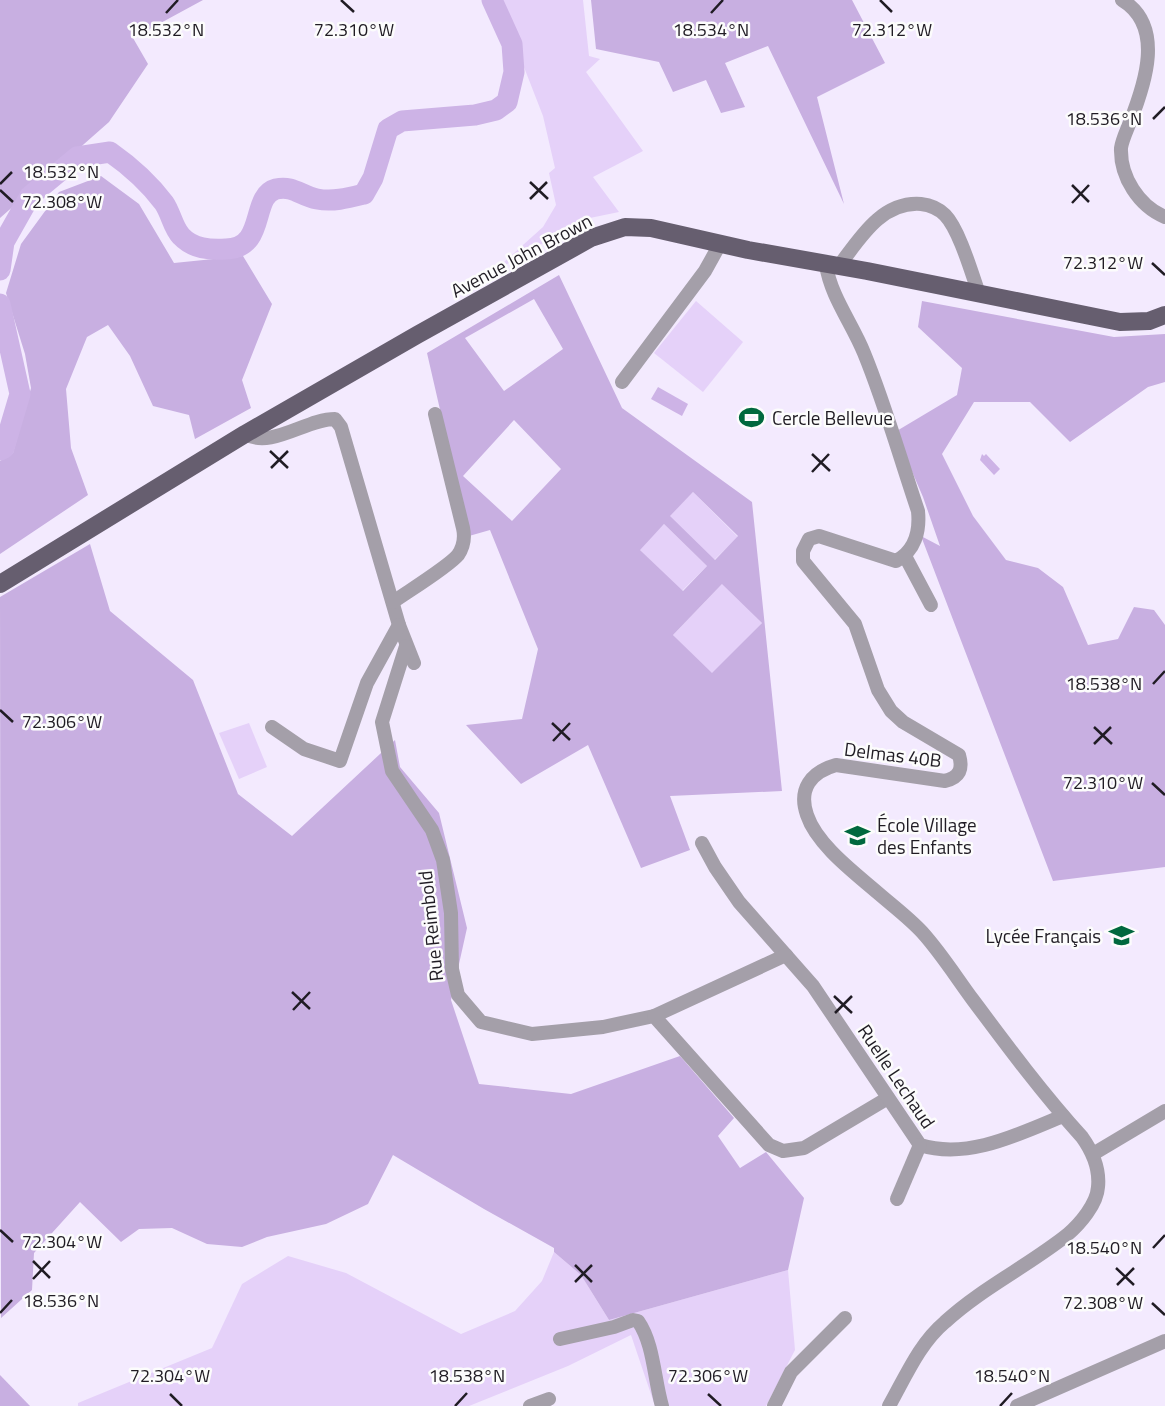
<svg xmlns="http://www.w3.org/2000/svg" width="1165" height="1406" font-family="'Titillium Web',sans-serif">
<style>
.green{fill:#e5d1f9}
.forest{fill:#c8afe1;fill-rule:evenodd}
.water{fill:#cdb3e6}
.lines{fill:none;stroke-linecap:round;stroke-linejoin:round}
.river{stroke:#cdb3e6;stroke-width:21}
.minor{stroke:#a49fa9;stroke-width:14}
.major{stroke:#665e6f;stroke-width:18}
.ticks{fill:none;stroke:#201c24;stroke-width:2.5}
.labels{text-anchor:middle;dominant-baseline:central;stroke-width:5;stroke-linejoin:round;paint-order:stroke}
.street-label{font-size:19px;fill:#201c24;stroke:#fcfcfc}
.poi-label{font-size:19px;fill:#201c24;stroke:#fcfcfc;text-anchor:start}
.ticks-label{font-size:18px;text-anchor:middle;fill:#201c24;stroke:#fcfcfc;stroke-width:5;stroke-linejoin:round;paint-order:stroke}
</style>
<rect width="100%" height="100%" fill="#f3eafe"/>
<!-- green -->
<g class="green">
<path d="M503,0H583L589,56L600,59L586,72L643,151L593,177L619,212L585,219L493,272L543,227L556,205L549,173L555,168L543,116L499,3Z"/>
<path d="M696,301L743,342L703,392L654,353Z"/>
<path d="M693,492L738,537L714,560L669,516Z"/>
<path d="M664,524L707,566L682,591L639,549Z"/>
<path d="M723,583L762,623L712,674L673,635Z"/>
<path d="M249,723L267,767L239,779L219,733Z"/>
<path d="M554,1252L581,1275L609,1320L788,1270L795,1350L766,1406H655L631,1335L568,1366L469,1406H78V1403L212,1348L242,1284L288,1256L346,1273L461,1334L515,1311L542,1281Z"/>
</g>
<!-- forest -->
<g class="forest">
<path d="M0,0H203L133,38L148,64L109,122L0,218Z"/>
<path d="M591,0H852L885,63L817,97L844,204L768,46L725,63L745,107L721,113L706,80L673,92L659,62L596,49Z"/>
<path d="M101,176L139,204L174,263L243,256L272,304L242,380L251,408L195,439L189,415L153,406L130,356L108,325L87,337L66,389L71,448L88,495L0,554V461L13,453L31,388L25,354L6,293L21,244L59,192Z"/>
<path d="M559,275L622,408L752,502L782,791L670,796L690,850L641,868L588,745L521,784L466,725L522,719L538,649L490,530L469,536L427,353ZM534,299L563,349L504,391L465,338ZM514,420L561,469L512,521L463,476ZM693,492L738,536L715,560L670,516ZM664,524L707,566L683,591L640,550ZM722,584L762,623L712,673L673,635Z"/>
<path d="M922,301L1114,337L1165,334V382L1148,387L1070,442L1030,402H974L942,454L973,516L1006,560L1038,568L1063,587L1088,645L1118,639L1134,607L1154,610L1165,625V867L1053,881L921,536L940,546L923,497L895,432L957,395L962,368L918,327Z"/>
<path d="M90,544L110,611L193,680L238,794L292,836L395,740L400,767L439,813L467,928L451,1000L479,1084L571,1094L680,1056L734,1118L718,1136L740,1168L766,1152L804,1198L788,1270L609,1320L581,1275L554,1252V1248L484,1209L393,1155L368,1204L326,1224L267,1237L242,1247L207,1244L172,1228L139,1229L121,1242L80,1202L34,1253L32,1290L1,1318L0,597Z"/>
<path d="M0,1375L30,1406H0Z"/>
</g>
<!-- water -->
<g class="water">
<path d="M658,387L688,404L682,416L651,399Z"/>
<path d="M982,454L984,456L986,454L1000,469L994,475L980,460Z"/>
</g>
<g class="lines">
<!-- river -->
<g class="river">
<path d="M0,270L4,242L30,196L77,157L110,152C130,166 149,183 164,203C171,213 173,228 181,236C193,249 210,250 226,249C267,248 250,196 276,189C293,185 301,196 317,199C333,202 348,198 364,194L373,178L388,129L402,121L475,115L496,110L507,102L514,72L512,44L492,0"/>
<path d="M0,304L20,394L4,448L0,450"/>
</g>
<!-- minor -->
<g class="minor">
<path d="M1122,0C1165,26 1145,84 1130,122C1127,130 1122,140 1121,148C1120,177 1139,206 1165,217"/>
<path d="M826,265C831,297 852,323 864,353C885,404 900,458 918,511C920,531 915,551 896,561L819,536L809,539L803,551V561L855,624L878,690L891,711L903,722L959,755C963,769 960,777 945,781L836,765C811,772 798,789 807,815C817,845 855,873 878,893C893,906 909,918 922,932C941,953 956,977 973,1000C1008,1047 1043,1094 1082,1137C1092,1151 1100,1168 1098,1187C1097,1204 1080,1224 1067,1235C1028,1266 982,1288 945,1322C919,1344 906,1376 889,1406"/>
<path d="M839,266C860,238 882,201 921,204C930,205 938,208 945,215C959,229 972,274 979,294"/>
<path d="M622,382L705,271L720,244"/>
<path d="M245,434C272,449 306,419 335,419L341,427L399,625L414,663"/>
<path d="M905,556L931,605"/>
<path d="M393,602C407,592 448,567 458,555C464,546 465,537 463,528L435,414"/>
<path d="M406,646L382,722L392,771L432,830L443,860L451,913L452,969L458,995L481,1022L532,1034L603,1027L654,1016L769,1145L783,1151L804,1148L888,1098"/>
<path d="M272,727L304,749L340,761L367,683L399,625"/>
<path d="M702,843L715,867L739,902L813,986L920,1145C968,1160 1019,1134 1063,1116"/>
<path d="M654,1016L786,955"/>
<path d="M1093,1154L1165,1111"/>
<path d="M897,1199L920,1145"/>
<path d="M560,1339L614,1327L633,1320L638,1321C654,1344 654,1379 662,1406"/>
<path d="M530,1406L549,1399"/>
<path d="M774,1406L791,1372L845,1318"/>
<path d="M1017,1406L1165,1341"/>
</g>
<!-- major -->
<path class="major" d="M0,584L245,434L417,335L591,238L625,227L651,228L748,250L867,271L1120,322L1149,321L1165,315"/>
</g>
<!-- ticks -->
<path class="ticks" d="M341,0L354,12M880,0L892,12M166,13L178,0M711,13L723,0M1153,119L1165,107M530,182L548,199M0,184L12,172M1072,185L1089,202M0,190L13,202M530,199L547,182M1072,203L1089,185M1152,263L1165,275M270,451L288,468M812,454L830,471M271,468L288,451M812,472L829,454M1153,684L1165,671M0,710L13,722M552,723L570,740M1094,727L1112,744M553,741L570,723M1094,744L1111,727M1152,783L1165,795M292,992L310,1009M834,996L852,1013M293,1010L310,992M835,1013L852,996M0,1230L13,1242M1153,1248L1165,1235M33,1261L50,1278M575,1265L592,1282M1116,1268L1134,1285M33,1279L50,1261M575,1282L592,1265M1117,1285L1134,1268M1152,1303L1165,1315M0,1313L12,1300M170,1394L182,1406M708,1394L721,1406M455,1406L467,1393M1000,1406L1012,1393"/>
<!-- icons -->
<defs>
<symbol id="stadium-bare" viewBox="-9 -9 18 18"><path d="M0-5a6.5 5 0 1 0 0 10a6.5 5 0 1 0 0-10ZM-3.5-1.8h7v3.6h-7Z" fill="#00683e" stroke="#fcfcfc" stroke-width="2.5" paint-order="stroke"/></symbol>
<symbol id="school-bare" viewBox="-9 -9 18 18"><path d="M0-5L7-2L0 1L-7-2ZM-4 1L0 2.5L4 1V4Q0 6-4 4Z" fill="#00683e" stroke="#fcfcfc" stroke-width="2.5" paint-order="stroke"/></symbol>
</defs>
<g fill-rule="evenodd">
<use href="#stadium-bare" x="734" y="400" width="35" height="35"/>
<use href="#school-bare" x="840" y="818" width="35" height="35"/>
<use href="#school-bare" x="1104" y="918" width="35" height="35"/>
</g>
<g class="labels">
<!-- street labels -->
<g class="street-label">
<text transform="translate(521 255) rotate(-28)">Avenue John Brown</text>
<text transform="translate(893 754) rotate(7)">Delmas 40B</text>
<text transform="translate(430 926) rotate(-96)">Rue Reimbold</text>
<text transform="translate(897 1076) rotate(56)">Ruelle Lechaud</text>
</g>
<!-- poi labels -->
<g class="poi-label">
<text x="772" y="417">Cercle Bellevue</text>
<text x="877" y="824">École Village<tspan x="877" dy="22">des Enfants</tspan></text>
<text x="1101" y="935" text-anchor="end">Lycée Français</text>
</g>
</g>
<g class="ticks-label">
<text x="354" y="36">72.310°W</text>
<text x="892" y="36">72.312°W</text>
<text x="166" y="36">18.532°N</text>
<text x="711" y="36">18.534°N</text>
<text x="1104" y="125">18.536°N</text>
<text x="61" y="178">18.532°N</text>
<text x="62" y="208">72.308°W</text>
<text x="1103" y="269">72.312°W</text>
<text x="1104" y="690">18.538°N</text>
<text x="62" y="728">72.306°W</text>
<text x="1103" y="789">72.310°W</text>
<text x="62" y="1248">72.304°W</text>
<text x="1104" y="1254">18.540°N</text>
<text x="61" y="1307">18.536°N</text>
<text x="1103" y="1309">72.308°W</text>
<text x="467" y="1382">18.538°N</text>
<text x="1012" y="1382">18.540°N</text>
<text x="170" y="1382">72.304°W</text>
<text x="708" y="1382">72.306°W</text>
</g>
</svg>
